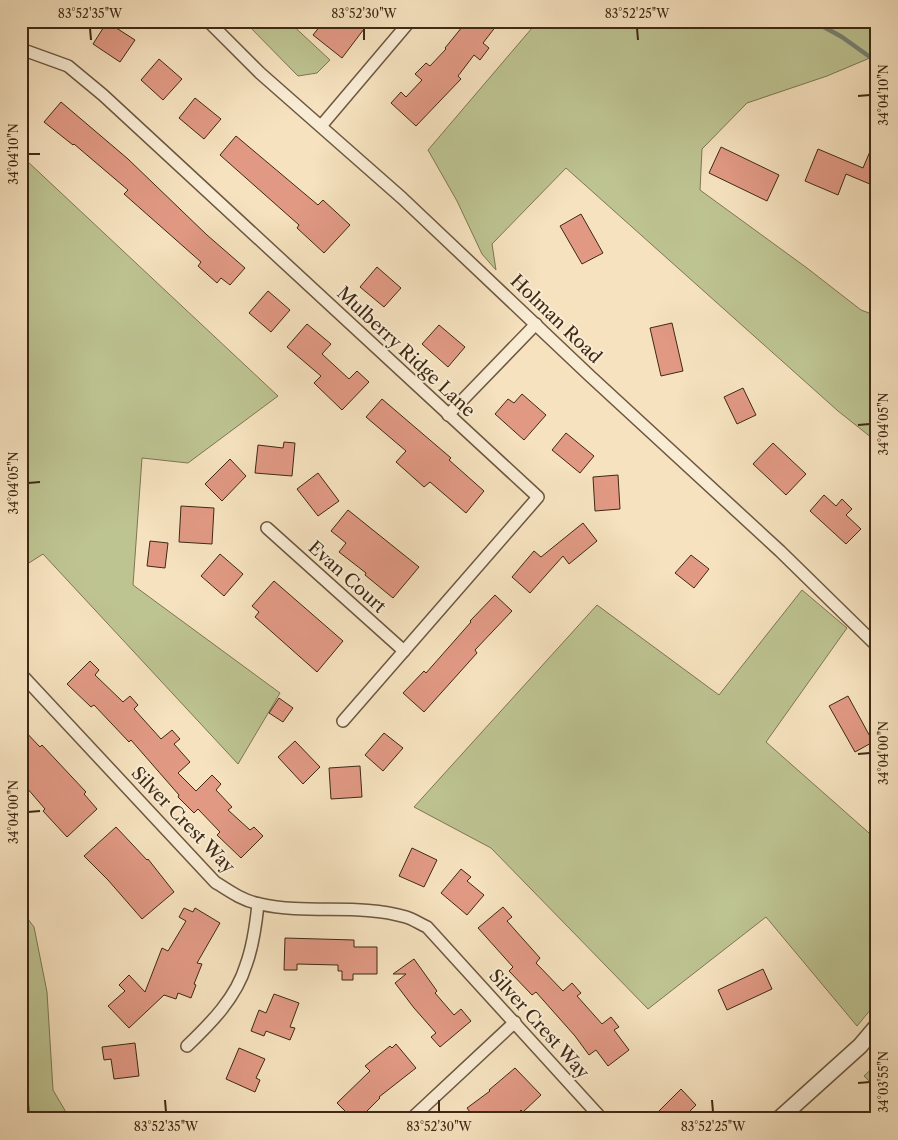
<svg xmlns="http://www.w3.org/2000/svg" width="898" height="1140" font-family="'Libre Caslon Text',serif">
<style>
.green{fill:#bdc391;stroke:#7e7652}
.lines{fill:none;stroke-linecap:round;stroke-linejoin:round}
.stream{stroke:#778276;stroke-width:4.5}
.building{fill:#e19984;stroke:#3f2914}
.minor-casing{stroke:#6d573f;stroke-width:14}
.tertiary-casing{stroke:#6d573f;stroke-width:18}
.minor{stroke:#f9ecd5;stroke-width:11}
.tertiary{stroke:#f9ecd5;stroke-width:15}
.ticks{fill:none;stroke:#3f2914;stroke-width:2}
.labels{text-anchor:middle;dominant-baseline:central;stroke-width:4;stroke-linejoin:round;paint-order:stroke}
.street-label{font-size:18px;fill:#3f2914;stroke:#f9ecd5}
.neatline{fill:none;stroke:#3f2914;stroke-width:2}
.ticks-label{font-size:12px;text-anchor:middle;fill:#3f2914}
</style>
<rect width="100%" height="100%" fill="#f6e2bf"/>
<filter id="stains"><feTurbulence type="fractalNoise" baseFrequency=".004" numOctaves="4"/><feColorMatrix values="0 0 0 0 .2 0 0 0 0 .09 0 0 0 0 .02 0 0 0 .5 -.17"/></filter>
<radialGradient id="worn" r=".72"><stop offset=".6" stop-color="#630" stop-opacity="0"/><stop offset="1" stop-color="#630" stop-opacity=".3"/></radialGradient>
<!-- green -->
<g class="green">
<path d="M244,21H288L330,60L317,73L298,76Z"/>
<path d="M538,21H877V55L827,76L747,103L702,149L700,190L807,268L861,310L877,316V442L838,411L566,168L492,244L496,270L482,254L457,201L428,150Z"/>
<path d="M27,161L278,396L188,463L142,458L133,585L280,693L238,764L43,554L21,568V268Z"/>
<path d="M802,590L847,628L766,742L877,840V1002L857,1026L766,917L648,1009L491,848L414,807L597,605L719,695Z"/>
<path d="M21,910L34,927L47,992L53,1090L70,1119H21Z"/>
<path d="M877,1064V1089L864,1076Z"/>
</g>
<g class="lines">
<!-- stream -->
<g class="stream">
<path d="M813,21L842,37L877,62"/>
<path d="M21,1060L29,1119"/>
</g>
</g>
<!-- building -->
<g class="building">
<path d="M324,21H370L342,58L313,35Z"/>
<path d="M467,21H500L483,43L489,48L480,60L474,55L458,76L461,79L416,126L391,103L401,92L406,97L422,80L415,74L426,63L430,66L446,49L445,48Z"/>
<path d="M107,22L135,40L120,62L93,44Z"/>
<path d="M159,59L182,79L163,100L141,80Z"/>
<path d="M195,98L221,119L204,139L179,118Z"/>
<path d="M61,102L128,159L207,235L245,268L230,285L221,278L217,283L198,266L201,262L124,194L128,190L74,144L73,145L44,122Z"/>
<path d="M877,135V187L846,174L838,195L805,181L818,149L863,168Z"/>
<path d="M236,136L318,205L323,200L350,225L324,253L297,228L299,225L220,155Z"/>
<path d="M721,147L779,175L767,201L709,173Z"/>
<path d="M581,214L603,253L582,264L560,226Z"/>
<path d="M377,267L401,288L384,307L360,287Z"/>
<path d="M268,291L290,310L271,332L249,313Z"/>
<path d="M672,323L683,371L661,376L650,328Z"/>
<path d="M307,324L331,344L322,354L349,379L357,371L369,382L342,410L314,383L321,376L287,347Z"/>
<path d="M439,325L465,347L448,367L422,344Z"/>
<path d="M743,388L756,415L737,424L724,397Z"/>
<path d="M522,394L546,415L524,440L495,414L508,399L514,403Z"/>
<path d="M382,399L451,458L449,460L484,491L466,513L430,482L424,487L396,462L406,451L366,417Z"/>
<path d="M566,433L594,456L580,473L552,450Z"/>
<path d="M284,442L295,443L292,476L255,473L258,445L283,448Z"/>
<path d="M773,443L806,474L786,495L753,464Z"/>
<path d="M230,459L246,476L222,501L205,484Z"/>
<path d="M318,473L339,501L318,516L297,489Z"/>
<path d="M618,475L620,509L595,511L593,477Z"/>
<path d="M824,495L836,506L842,499L852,509L846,515L861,529L846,544L810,511Z"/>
<path d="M181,506L214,508L212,544L179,542Z"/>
<path d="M348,510L419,567L393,598L365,575L366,573L339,552L346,543L331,531Z"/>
<path d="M583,523L597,541L569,564L563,556L530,593L512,577L534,551L541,557Z"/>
<path d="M150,541L168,543L165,568L147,566Z"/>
<path d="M220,554L243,574L224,596L201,576Z"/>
<path d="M691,555L709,569L694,588L675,573Z"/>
<path d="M274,581L343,641L317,672L255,617L259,612L252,606Z"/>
<path d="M495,595L512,611L475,650L477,653L424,712L403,693L424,671L426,673L471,622L470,621Z"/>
<path d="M90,661L99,670L95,675L123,702L130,696L138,705L134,709L161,739L172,730L180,739L174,744L190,762L178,773L196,791L212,775L221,784L216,790L232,807L228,810L250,830L254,827L263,836L241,858L217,835L220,832L198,809L194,813L178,797L179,795L131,740L129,742L94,705L91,707L67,684Z"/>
<path d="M848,696L873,742L855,752L829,706Z"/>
<path d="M279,698L293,708L283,722L269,713Z"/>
<path d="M21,727L40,747L42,745L86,792L84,794L97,809L67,837L43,811L45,809L21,781Z"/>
<path d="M384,733L403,748L383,771L365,755Z"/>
<path d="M295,741L320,767L303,784L278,757Z"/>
<path d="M360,766L362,797L331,799L329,768Z"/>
<path d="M116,827L147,860L148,859L174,892L142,919L108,880L84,856Z"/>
<path d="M412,848L437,860L424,887L399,876Z"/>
<path d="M461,869L471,877L467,881L484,895L467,915L441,893Z"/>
<path d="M503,907L512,917L507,921L540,958L536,963L563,991L572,983L581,993L577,996L602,1024L611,1017L619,1027L614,1030L629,1050L608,1066L596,1050L589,1055L575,1036L536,992L532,995L509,971L513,967L478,928Z"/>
<path d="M184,908L193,912L195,908L220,923L197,963L202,964L194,984L196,985L191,998L178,993L176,999L164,995L129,1028L108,1006L125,991L119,985L129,975L145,992L162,948L168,951L186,921L179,917Z"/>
<path d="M285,938L354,940V947H377V974H353V980H342V971H338V965L297,964V970H284Z"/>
<path d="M414,959L437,991L435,993L454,1015L461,1009L471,1021L440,1047L431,1037L436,1033L414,1008L395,983L406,974H393Z"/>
<path d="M763,969L772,989L727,1010L718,990Z"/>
<path d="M274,994L299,1003L290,1027L295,1028L290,1040L266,1031L264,1036L251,1031L259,1010L266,1013Z"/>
<path d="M135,1043L139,1076L114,1079L111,1059L104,1060L102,1047Z"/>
<path d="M396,1044L416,1068L379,1097L380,1098L359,1119H353L337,1103L370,1071L365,1066L390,1046L392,1048Z"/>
<path d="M239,1048L265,1059L256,1078L260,1080L255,1092L226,1079Z"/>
<path d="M515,1068L541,1095L523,1112L521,1110L512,1119H475L467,1108L490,1091L489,1090Z"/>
<path d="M681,1089L696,1105L682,1119H651Z"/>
</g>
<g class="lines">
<defs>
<g id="minor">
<path d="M208,21L260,73L402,198L590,376L780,551L877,646"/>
<path d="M21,49L68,66L103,95L538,497L343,721"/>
<path d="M321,126L410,21"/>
<path d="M448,415L536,324"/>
<path d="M267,528L404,651"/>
<path d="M21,674L215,882C229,891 243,901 260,904C308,915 359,903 406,917C413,919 420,924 427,927L602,1119"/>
<path d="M187,1046C211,1023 236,998 246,965C253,946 256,924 258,904"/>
<path d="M411,1119L515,1022"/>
</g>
<path id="tertiary" d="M779,1119L860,1046L877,1026"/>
</defs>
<!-- minor casing -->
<use href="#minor" class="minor-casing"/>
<!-- tertiary casing -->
<use href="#tertiary" class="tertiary-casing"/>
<!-- minor -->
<use href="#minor" class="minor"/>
<!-- tertiary -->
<use href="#tertiary" class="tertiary"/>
</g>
<!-- ticks -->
<path class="ticks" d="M90,28L91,40M364,28V40M637,28L638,40M858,96L870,95M28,154H40M858,425L870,424M28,483L40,482M858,754L870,753M28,812L40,811M858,1083L870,1082M165,1100L166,1112M439,1100V1112M712,1100L713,1112"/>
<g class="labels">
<!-- street labels -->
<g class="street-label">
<text transform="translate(556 319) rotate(44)">Holman Road</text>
<text transform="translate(406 352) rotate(43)">Mulberry Ridge Lane</text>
<text transform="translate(347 577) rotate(42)">Evan Court</text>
<text transform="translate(183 820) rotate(46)">Silver Crest Way</text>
<text transform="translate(539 1024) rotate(48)">Silver Crest Way</text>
</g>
</g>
<!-- margin -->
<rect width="898" height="1140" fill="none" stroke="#f6e2bf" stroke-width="55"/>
<rect x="28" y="28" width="842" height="1084" class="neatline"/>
<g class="ticks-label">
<text x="90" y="18">83°52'35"W</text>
<text x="364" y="18">83°52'30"W</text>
<text x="637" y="18">83°52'25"W</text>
<text transform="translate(884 95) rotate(-90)" y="4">34°04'10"N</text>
<text transform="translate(14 154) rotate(-90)" y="4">34°04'10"N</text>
<text transform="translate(884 424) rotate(-90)" y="4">34°04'05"N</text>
<text transform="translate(14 483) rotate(-90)" y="4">34°04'05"N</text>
<text transform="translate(884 753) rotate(-90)" y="4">34°04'00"N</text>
<text transform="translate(14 812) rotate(-90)" y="4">34°04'00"N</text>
<text transform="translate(884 1082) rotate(-90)" y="4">34°03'55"N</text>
<text x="166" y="1131">83°52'35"W</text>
<text x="439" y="1131">83°52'30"W</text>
<text x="713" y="1131">83°52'25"W</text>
</g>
<rect width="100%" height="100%" filter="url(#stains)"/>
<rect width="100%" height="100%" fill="url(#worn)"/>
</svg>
